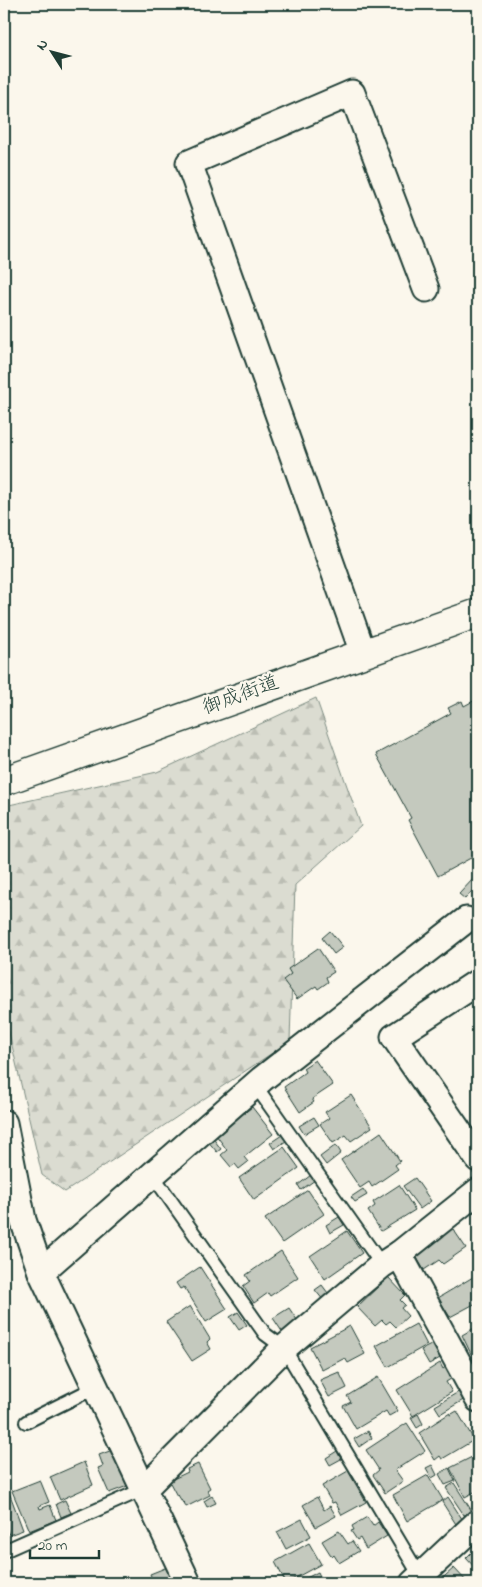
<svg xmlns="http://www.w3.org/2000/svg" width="482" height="1587" font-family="'Indie Flower','Klee One',sans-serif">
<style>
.forest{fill:url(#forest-firs);stroke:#7d8c82}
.building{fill:#c4c9be;stroke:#1f3d34}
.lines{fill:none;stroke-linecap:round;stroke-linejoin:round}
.lane-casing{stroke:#1f3d34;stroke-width:16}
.street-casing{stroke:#1f3d34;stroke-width:29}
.secondary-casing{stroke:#1f3d34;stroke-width:31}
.lane{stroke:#fbf7ec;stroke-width:12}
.street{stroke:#fbf7ec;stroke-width:25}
.secondary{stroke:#fbf7ec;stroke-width:28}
.labels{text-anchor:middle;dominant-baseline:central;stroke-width:5;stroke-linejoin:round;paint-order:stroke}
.street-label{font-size:20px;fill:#1f3d34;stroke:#fbf7ec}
</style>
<defs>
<pattern id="forest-firs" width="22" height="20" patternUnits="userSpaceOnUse" patternTransform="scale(1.25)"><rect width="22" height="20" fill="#dbdcd1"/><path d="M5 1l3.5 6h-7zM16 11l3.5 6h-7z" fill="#bcbeb4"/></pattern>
</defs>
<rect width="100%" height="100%" fill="#fbf7ec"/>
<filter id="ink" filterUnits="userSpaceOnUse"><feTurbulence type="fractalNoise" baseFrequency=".02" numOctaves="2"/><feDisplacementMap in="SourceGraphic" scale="10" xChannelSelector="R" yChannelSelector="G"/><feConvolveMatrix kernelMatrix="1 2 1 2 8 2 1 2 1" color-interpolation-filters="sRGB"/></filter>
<g filter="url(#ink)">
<!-- forest -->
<path class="forest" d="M316,698L361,826L295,885L290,1041L65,1192L42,1175L4,1011V813L9,805L157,772Z"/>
<!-- building -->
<g class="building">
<path d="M477,699L478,702V854L438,876L408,820L411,818L376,754L451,713L448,708L462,701L464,706Z"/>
<path d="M474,878L478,884L465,899L459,894Z"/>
<path d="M330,931L343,947L334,954L322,938Z"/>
<path d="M318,948L334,972L326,977L328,982L318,989L316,986L297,999L283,980L291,974L288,969Z"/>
<path d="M315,1060L333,1085L312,1099L314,1102L300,1112L284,1087L305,1072L303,1068Z"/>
<path d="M351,1095L372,1127L351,1141L346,1135L333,1143L320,1124L329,1118L325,1112Z"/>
<path d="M252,1107L273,1134L244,1157L248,1162L239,1169L235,1164L231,1167L221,1155L227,1150L216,1135Z"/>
<path d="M314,1117L319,1125L304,1134L299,1126Z"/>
<path d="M381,1132L400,1161L395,1165L398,1169L372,1187L369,1182L360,1188L341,1160Z"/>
<path d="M282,1135L286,1141L274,1149L270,1143Z"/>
<path d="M212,1137L221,1149L217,1152L207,1140Z"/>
<path d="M336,1145L341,1153L326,1165L320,1157Z"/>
<path d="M284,1147L299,1168L254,1200L239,1178Z"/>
<path d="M311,1175L315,1180L301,1190L298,1185Z"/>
<path d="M415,1178L431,1201L420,1209L403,1186Z"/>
<path d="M399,1185L415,1210L381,1231L368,1211L375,1206L373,1202Z"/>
<path d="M363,1189L367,1195L355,1202L351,1197Z"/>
<path d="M308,1190L324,1214L282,1243L265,1219Z"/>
<path d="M339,1217L344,1225L330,1233L326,1225Z"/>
<path d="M451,1226L466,1248L443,1264L439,1260L424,1270L414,1253Z"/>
<path d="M347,1231L362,1253L325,1279L310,1256Z"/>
<path d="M281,1251L298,1277L270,1296L268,1293L254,1303L243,1286L250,1281L246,1275Z"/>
<path d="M200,1267L227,1309L206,1322L184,1287L180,1289L176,1283Z"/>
<path d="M478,1274V1302L450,1317L438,1298Z"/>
<path d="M388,1277L405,1295L400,1300L405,1305L401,1308L408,1316L396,1327L390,1321L386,1324L382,1320L375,1326L357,1307Z"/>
<path d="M322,1285L331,1297L324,1301L315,1290Z"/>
<path d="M190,1306L210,1339L207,1342L211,1349L192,1361L166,1322Z"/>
<path d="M289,1308L299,1323L283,1333L273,1318Z"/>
<path d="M238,1312L247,1325L239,1330L230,1317Z"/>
<path d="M416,1324L427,1345L388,1367L376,1346Z"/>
<path d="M350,1326L365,1354L348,1363L345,1358L322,1370L310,1347Z"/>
<path d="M478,1326V1357L474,1360L462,1335Z"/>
<path d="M435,1343L442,1357L429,1364L421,1350Z"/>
<path d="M440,1363L443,1369L447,1366L454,1377L446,1382L452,1392L413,1416L397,1390Z"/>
<path d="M339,1372L347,1388L329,1397L320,1380Z"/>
<path d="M378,1377L398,1411L389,1416L386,1411L356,1429L343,1406L351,1402L347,1396Z"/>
<path d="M460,1391L465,1399L440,1414L435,1406Z"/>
<path d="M457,1411L474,1440L442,1459L440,1456L435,1460L419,1433L450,1413V1415Z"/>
<path d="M418,1414L423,1424L417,1428L411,1418Z"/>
<path d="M407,1423L425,1451L395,1470L403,1481L385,1493L373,1475L379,1470L366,1450Z"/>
<path d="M368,1431L372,1438L359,1447L354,1439Z"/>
<path d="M115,1449L130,1485L109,1493L98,1468L103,1466L99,1455Z"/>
<path d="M337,1451L341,1459L330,1465L326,1458Z"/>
<path d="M478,1454V1490L465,1497L450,1468Z"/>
<path d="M84,1462L93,1485L60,1500L50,1477Z"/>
<path d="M198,1464L210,1488L207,1490L210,1495L186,1507L184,1502L183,1503L178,1495L177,1496L169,1481L188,1472L187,1469Z"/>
<path d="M432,1465L437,1475L432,1478L426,1468Z"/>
<path d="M449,1468L455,1481L445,1485L439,1474Z"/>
<path d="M348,1471L366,1502L342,1515L335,1502L332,1503L322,1486Z"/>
<path d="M428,1475L443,1500L407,1521L393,1495Z"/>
<path d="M40,1480L49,1502L39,1506L40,1509L50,1505L56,1520L29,1531L12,1491Z"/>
<path d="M454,1483L475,1516L468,1521L446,1488Z"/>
<path d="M9,1492L23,1530L9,1535L6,1527L4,1528V1494Z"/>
<path d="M212,1496L216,1503L207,1507L204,1501Z"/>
<path d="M317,1497L324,1510L330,1506L336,1516L316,1527L303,1505Z"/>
<path d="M448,1497L466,1525L459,1529L442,1502Z"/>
<path d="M65,1500L71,1513L61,1517L56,1504Z"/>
<path d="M367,1517L373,1526L378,1522L387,1536L366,1549L360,1538L357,1540L351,1531L354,1530L352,1526Z"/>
<path d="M302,1519L311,1536L286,1549L277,1532Z"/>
<path d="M339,1531L348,1544L352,1541L359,1551L339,1563L334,1555L332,1557L322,1541Z"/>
<path d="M309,1543L321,1564L286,1583L275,1562Z"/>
<path d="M478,1546V1571L466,1558Z"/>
<path d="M170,1566L177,1583H154L150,1574Z"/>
<path d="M454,1568L468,1583H437Z"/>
<path d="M318,1572L323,1583H297Z"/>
</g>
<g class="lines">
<defs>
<g id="lane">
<path d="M255,1085L382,1265"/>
<path d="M152,1174L265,1334L284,1348L420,1576"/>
<path d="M26,1422L96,1387"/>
<path d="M4,1551L144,1489"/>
</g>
<g id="street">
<path d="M363,653L189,163L352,93L426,289"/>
<path d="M478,982L394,1037L478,1159"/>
<path d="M4,1123L23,1220L41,1272L188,1583"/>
<path d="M399,1254L478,1191"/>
<path d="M41,1272L262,1079L466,920"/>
<path d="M144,1489L284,1348L382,1265L399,1254L478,1399"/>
<path d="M413,1583L478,1522"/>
</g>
<path id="secondary" d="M4,781L478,613"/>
</defs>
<!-- lane casing -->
<use href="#lane" class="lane-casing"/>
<!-- street casing -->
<use href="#street" class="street-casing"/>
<!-- secondary casing -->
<use href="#secondary" class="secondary-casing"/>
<!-- lane -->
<use href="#lane" class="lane"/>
<!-- street -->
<use href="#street" class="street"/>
<!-- secondary -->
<use href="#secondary" class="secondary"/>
</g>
</g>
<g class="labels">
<!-- street labels -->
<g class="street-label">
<text transform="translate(241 696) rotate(-20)">御成街道</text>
</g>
</g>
<!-- margin -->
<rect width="482" height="1587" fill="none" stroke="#fbf7ec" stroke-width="20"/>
<rect x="10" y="10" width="462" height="1567" fill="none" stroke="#1f3d34" stroke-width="2" filter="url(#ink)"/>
<!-- north arrow -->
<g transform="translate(52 52) rotate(306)" stroke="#fbf7ec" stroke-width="4" paint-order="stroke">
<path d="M0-4L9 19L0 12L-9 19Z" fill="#1f3d34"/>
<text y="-8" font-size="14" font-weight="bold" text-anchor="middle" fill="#1f3d34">N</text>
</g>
<!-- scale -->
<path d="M30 1550v8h69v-8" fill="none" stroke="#1f3d34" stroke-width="2.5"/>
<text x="38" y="1550" font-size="15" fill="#1f3d34" stroke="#fbf7ec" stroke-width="4" paint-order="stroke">20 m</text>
</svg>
